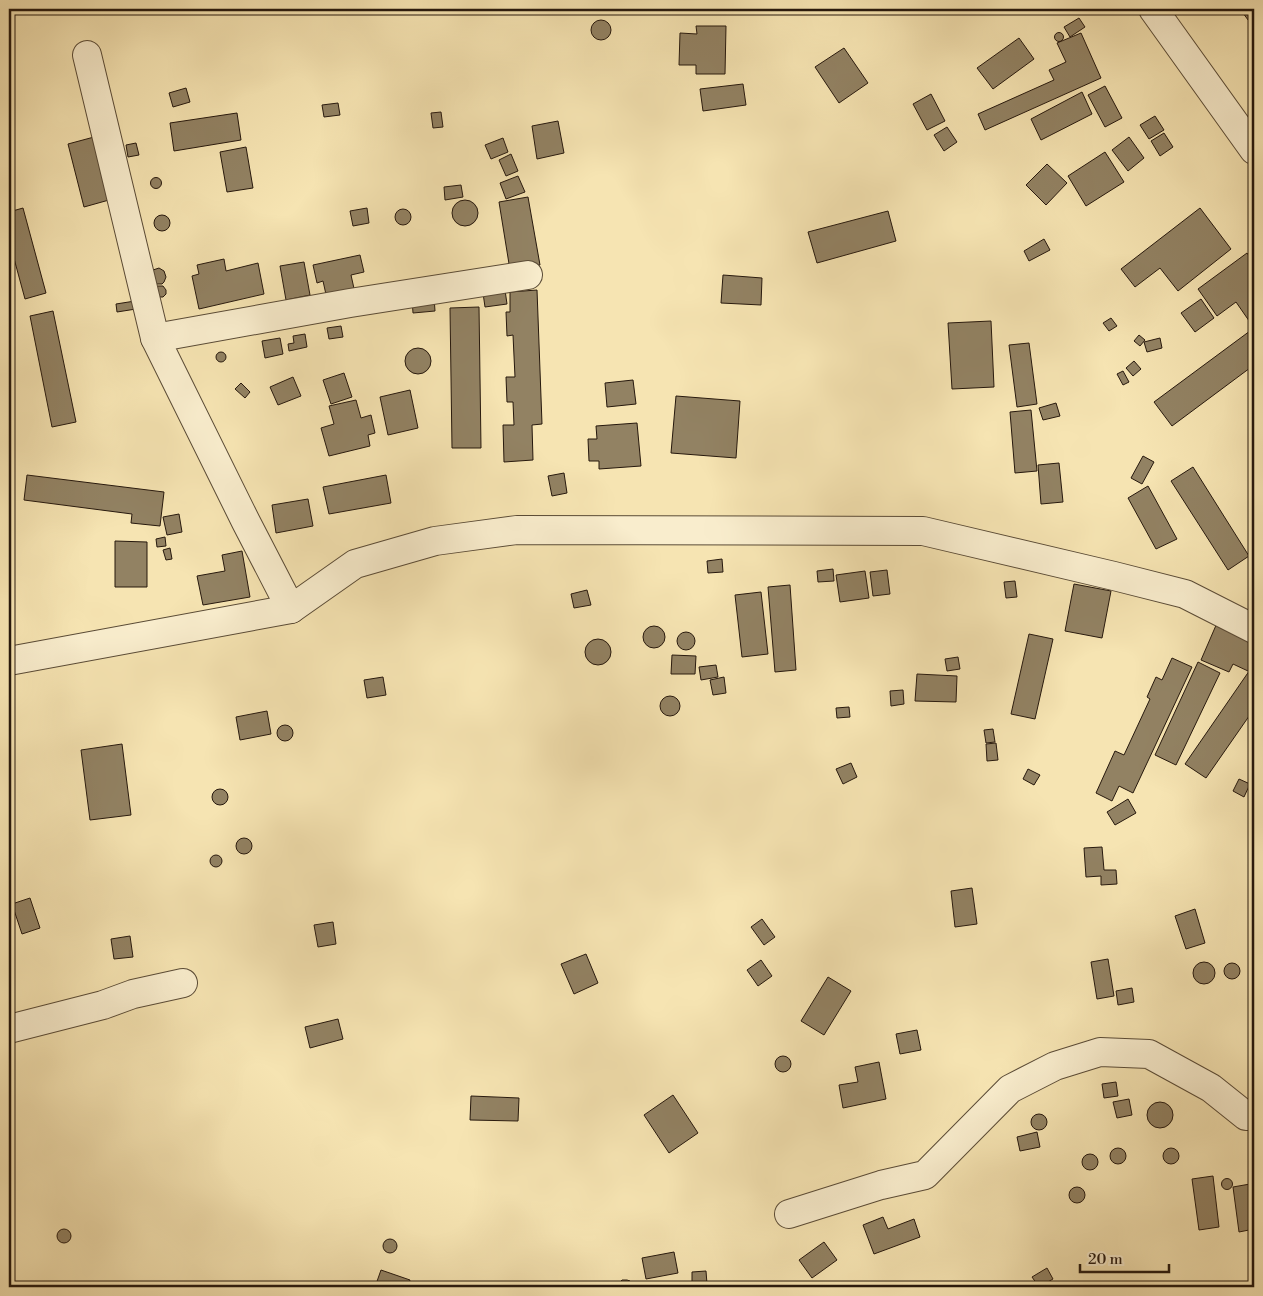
<svg xmlns="http://www.w3.org/2000/svg" width="1263" height="1296" font-family="'Libre Bodoni',serif">
<style>
.building{fill:#928263;stroke:#26180d}
.lines{fill:none;stroke-linecap:round;stroke-linejoin:round}
.minor-casing{stroke:#5a4b36;stroke-width:30}
.tertiary-casing{stroke:#5a4b36;stroke-width:30}
.minor{stroke:#f9edcd;stroke-width:28}
.tertiary{stroke:#f9edcd;stroke-width:28}
</style>
<rect width="100%" height="100%" fill="#f6e4b2"/>
<filter id="stains"><feTurbulence type="fractalNoise" baseFrequency=".004" numOctaves="4"/><feColorMatrix values="0 0 0 0 .2 0 0 0 0 .09 0 0 0 0 .02 0 0 0 .5 -.17"/></filter>
<radialGradient id="worn" r=".72"><stop offset=".6" stop-color="#630" stop-opacity="0"/><stop offset="1" stop-color="#630" stop-opacity=".3"/></radialGradient>
<!-- building -->
<g class="building">
<path d="M1240,9H1254V28Z"/>
<path d="M1079,18L1085,27L1070,37L1064,27Z"/>
<circle cx="601" cy="30" r="10"/>
<path d="M696,26H726L725,74H696V65H679L680,33L697,34Z"/>
<circle cx="1059" cy="37" r="4.5"/>
<path d="M1081,33L1101,78L985,130L978,114L1054,80L1049,70L1066,62L1057,43Z"/>
<path d="M1019,38L1034,59L993,89L977,68Z"/>
<path d="M844,48L868,83L839,103L815,67Z"/>
<path d="M743,84L746,105L703,111L700,89Z"/>
<path d="M1105,86L1122,118L1105,127L1088,95Z"/>
<path d="M186,88L190,102L173,107L169,93Z"/>
<path d="M1082,92L1092,114L1041,140L1031,119Z"/>
<path d="M931,94L945,121L927,130L913,104Z"/>
<path d="M338,103L340,115L324,117L322,105Z"/>
<path d="M441,112L443,127L433,128L431,113Z"/>
<path d="M237,113L241,140L174,151L170,123Z"/>
<path d="M1155,116L1164,130L1149,139L1140,125Z"/>
<path d="M558,121L564,153L537,159L532,126Z"/>
<path d="M947,127L957,142L944,151L934,135Z"/>
<path d="M1164,133L1173,147L1160,156L1151,141Z"/>
<path d="M94,137L109,200L84,207L68,144Z"/>
<path d="M1129,137L1144,158L1128,171L1112,150Z"/>
<path d="M503,138L508,152L491,159L485,145Z"/>
<path d="M136,143L139,155L128,157L126,145Z"/>
<path d="M246,147L253,188L227,192L220,152Z"/>
<path d="M1105,152L1124,182L1086,206L1068,176Z"/>
<path d="M511,154L518,171L506,176L499,160Z"/>
<path d="M1047,164L1067,183L1046,205L1026,185Z"/>
<path d="M518,176L525,192L506,199L500,183Z"/>
<circle cx="156" cy="183" r="5.5"/>
<path d="M461,185L463,197L445,200L444,187Z"/>
<path d="M528,197L540,265L510,270L499,202Z"/>
<circle cx="465" cy="213" r="13"/>
<path d="M23,208L46,293L25,299L9,240V212Z"/>
<path d="M367,208L369,223L353,226L350,211Z"/>
<path d="M1200,208L1231,249L1178,291L1160,268L1135,287L1121,269Z"/>
<circle cx="403" cy="217" r="8"/>
<path d="M888,211L896,241L817,263L808,232Z"/>
<circle cx="162" cy="223" r="8"/>
<path d="M1044,239L1050,250L1029,261L1024,251Z"/>
<path d="M1247,253L1254,263V328L1236,302L1217,316L1198,289Z"/>
<path d="M360,255L364,272L351,275L355,293L327,299L323,281L317,283L313,265Z"/>
<path d="M224,259L226,271L258,263L264,294L199,309L192,276L199,274L197,265Z"/>
<path d="M304,262L310,295L286,300L280,266Z"/>
<path d="M159,268L164,271L166,277L164,282L162,284H156L151,272L153,270Z"/>
<path d="M723,275L762,278L761,305L721,303Z"/>
<path d="M158,286H163L166,290V294L163,297H159L155,288Z"/>
<path d="M505,290L507,304L485,307L483,293Z"/>
<path d="M537,290L542,424L532,425L533,460L504,462L503,425H514L513,402H507L506,377H515L513,335L507,336L506,312H510V292Z"/>
<path d="M434,297L435,311L413,313L412,299Z"/>
<path d="M1201,299L1214,318L1195,332L1181,313Z"/>
<path d="M135,301L136,309L117,312L116,304Z"/>
<path d="M479,307L481,448H452L450,308Z"/>
<path d="M53,311L76,422L52,427L30,316Z"/>
<path d="M1111,318L1117,326L1109,331L1103,323Z"/>
<path d="M991,321L994,387L952,389L948,323Z"/>
<path d="M341,326L343,337L329,339L327,328Z"/>
<path d="M1254,328V365L1172,426L1154,402Z"/>
<path d="M305,334L307,347L289,351L288,344L294,343L293,336Z"/>
<path d="M1139,335L1145,340L1140,346L1134,341Z"/>
<path d="M280,338L283,354L265,358L262,341Z"/>
<path d="M1160,338L1162,348L1147,352L1144,342Z"/>
<path d="M1029,343L1037,404L1017,407L1009,345Z"/>
<circle cx="418" cy="361" r="13"/>
<circle cx="221" cy="357" r="5"/>
<path d="M1134,361L1141,369L1133,376L1126,368Z"/>
<path d="M1123,371L1129,382L1123,385L1117,374Z"/>
<path d="M344,373L352,397L331,404L323,380Z"/>
<path d="M293,377L301,396L278,405L270,387Z"/>
<path d="M633,380L636,404L607,407L605,383Z"/>
<path d="M241,383L250,392L245,398L235,389Z"/>
<path d="M410,390L418,428L388,435L380,397Z"/>
<path d="M676,396L740,401L736,458L671,453Z"/>
<path d="M356,400L361,418L371,415L375,433L368,435L370,446L329,456L321,428L334,424L329,406Z"/>
<path d="M1056,403L1060,416L1043,420L1039,408Z"/>
<path d="M1031,410L1037,471L1015,473L1010,412Z"/>
<path d="M637,423L641,466L599,469V461H589L588,439H597L596,426Z"/>
<path d="M1143,456L1154,462L1142,484L1131,478Z"/>
<path d="M1059,463L1063,502L1041,504L1038,465Z"/>
<path d="M1193,467L1249,556L1228,570L1171,481Z"/>
<path d="M564,473L567,493L552,496L548,476Z"/>
<path d="M27,475L164,492L160,526L131,523L132,514L24,500Z"/>
<path d="M386,475L391,503L329,514L323,487Z"/>
<path d="M1148,486L1177,539L1156,549L1128,498Z"/>
<path d="M308,499L313,526L276,533L272,505Z"/>
<path d="M179,514L182,532L167,535L163,517Z"/>
<path d="M165,537L166,546L157,547L156,539Z"/>
<path d="M115,541L147,542V587H115Z"/>
<path d="M170,548L172,559L166,560L163,550Z"/>
<path d="M242,551L250,597L203,605L197,576L225,571L222,555Z"/>
<path d="M722,559L723,572L708,573L707,561Z"/>
<path d="M833,569L834,581L818,582L817,571Z"/>
<path d="M887,570L890,594L873,596L870,572Z"/>
<path d="M865,571L869,598L840,602L836,575Z"/>
<path d="M1015,581L1017,597L1006,598L1004,582Z"/>
<path d="M1074,584L1111,591L1102,638L1065,631Z"/>
<path d="M790,585L796,670L775,672L768,587Z"/>
<path d="M587,590L591,605L574,608L571,594Z"/>
<path d="M761,592L768,654L742,657L735,595Z"/>
<path d="M1217,623L1254,640V656L1248,671L1233,664L1229,672L1201,660Z"/>
<circle cx="654" cy="637" r="11"/>
<circle cx="686" cy="641" r="9"/>
<path d="M1029,634L1053,639L1035,719L1011,714Z"/>
<circle cx="598" cy="652" r="13"/>
<path d="M672,655L696,656L695,674H671Z"/>
<path d="M958,657L960,669L947,671L945,659Z"/>
<path d="M1172,658L1192,667L1133,793L1119,786L1112,801L1096,793L1115,751L1124,755L1150,699L1147,697L1156,677L1162,680Z"/>
<path d="M1198,662L1220,673L1176,765L1155,755Z"/>
<path d="M1254,664V709L1206,778L1185,764Z"/>
<path d="M716,665L718,677L701,680L699,667Z"/>
<path d="M917,674L957,676L956,702L915,701Z"/>
<path d="M383,677L386,695L367,698L364,680Z"/>
<path d="M724,677L726,693L713,695L710,680Z"/>
<path d="M903,690L904,704L891,706L890,691Z"/>
<circle cx="670" cy="706" r="10"/>
<path d="M849,707L850,717L837,718L836,708Z"/>
<path d="M267,711L271,734L240,740L236,717Z"/>
<circle cx="285" cy="733" r="8"/>
<path d="M993,729L995,742L986,743L984,730Z"/>
<path d="M996,743L998,760L987,761L986,744Z"/>
<path d="M122,744L131,815L90,820L81,750Z"/>
<path d="M851,763L857,777L843,784L836,769Z"/>
<path d="M1028,769L1040,775L1034,785L1023,779Z"/>
<path d="M1239,779L1250,784L1244,797L1233,791Z"/>
<circle cx="220" cy="797" r="8"/>
<path d="M1128,799L1136,813L1115,825L1107,812Z"/>
<circle cx="244" cy="846" r="8"/>
<path d="M1102,847L1104,870H1116L1117,884L1101,885V876L1086,877L1084,848Z"/>
<circle cx="216" cy="861" r="6"/>
<path d="M972,888L977,924L955,927L951,891Z"/>
<path d="M30,898L40,928L22,934L12,904Z"/>
<path d="M1195,909L1205,943L1186,949L1175,916Z"/>
<path d="M762,919L775,937L764,945L751,927Z"/>
<path d="M333,922L336,944L318,947L314,925Z"/>
<path d="M130,936L133,957L114,959L111,939Z"/>
<path d="M586,954L598,983L574,994L561,964Z"/>
<path d="M1108,959L1114,996L1097,999L1091,962Z"/>
<path d="M761,960L772,976L758,986L747,970Z"/>
<circle cx="1204" cy="973" r="11"/>
<circle cx="1232" cy="971" r="8"/>
<path d="M828,977L851,991L824,1035L801,1021Z"/>
<path d="M1132,988L1134,1002L1118,1005L1116,991Z"/>
<path d="M338,1019L343,1039L310,1048L305,1027Z"/>
<path d="M917,1030L921,1050L900,1054L896,1034Z"/>
<circle cx="783" cy="1064" r="8"/>
<path d="M879,1062L886,1099L843,1108L839,1085L858,1082L855,1067Z"/>
<path d="M1116,1082L1118,1096L1104,1098L1102,1084Z"/>
<path d="M673,1095L698,1133L669,1153L644,1115Z"/>
<path d="M471,1096L519,1098L518,1121L470,1120Z"/>
<path d="M1129,1099L1132,1115L1117,1118L1113,1102Z"/>
<circle cx="1160" cy="1115" r="13"/>
<circle cx="1039" cy="1122" r="8"/>
<path d="M1037,1132L1040,1147L1020,1151L1017,1137Z"/>
<circle cx="1171" cy="1156" r="8"/>
<circle cx="1118" cy="1156" r="8"/>
<circle cx="1090" cy="1162" r="8"/>
<path d="M1213,1176L1219,1227L1199,1230L1192,1179Z"/>
<circle cx="1227" cy="1184" r="5.5"/>
<path d="M1250,1184L1254,1208V1229L1239,1232L1233,1187Z"/>
<circle cx="1077" cy="1195" r="8"/>
<path d="M883,1217L888,1229L914,1219L920,1237L874,1254L863,1225Z"/>
<circle cx="64" cy="1236" r="7"/>
<circle cx="390" cy="1246" r="7"/>
<path d="M824,1242L837,1260L812,1278L799,1260Z"/>
<path d="M674,1252L678,1273L646,1279L642,1258Z"/>
<path d="M1047,1268L1053,1279L1039,1287L1032,1277Z"/>
<path d="M381,1270L410,1280L408,1287H375Z"/>
<path d="M706,1271L707,1284L692,1285V1272Z"/>
<path d="M622,1280H627L630,1281L632,1283L633,1287H617L618,1284Z"/>
</g>
<g class="lines">
<defs>
<g id="minor">
<path d="M87,55L155,338L246,522L291,609"/>
<path d="M155,338L350,303L528,275"/>
<path d="M9,1029L103,1005L133,994L183,983"/>
<path d="M789,1214L881,1185L925,1175L1010,1089L1055,1066L1100,1052L1149,1054L1211,1088L1246,1116H1254"/>
</g>
<g id="tertiary">
<path d="M1153,9L1254,150"/>
<path d="M9,661L291,609L355,564L435,541L517,530L923,531L1114,576L1185,594L1254,629"/>
</g>
</defs>
<!-- minor casing -->
<use href="#minor" class="minor-casing"/>
<!-- tertiary casing -->
<use href="#tertiary" class="tertiary-casing"/>
<!-- minor -->
<use href="#minor" class="minor"/>
<!-- tertiary -->
<use href="#tertiary" class="tertiary"/>
</g>
<!-- margin -->
<rect width="1263" height="1296" fill="none" stroke="#f6e4b2" stroke-width="30"/>
<rect x="10" y="10" width="1243" height="1276" fill="none" stroke="#26180d" stroke-width="2.5"/>
<rect x="15" y="15" width="1233" height="1266" fill="none" stroke="#26180d"/>
<!-- scale -->
<path d="M1080 1264v8h89v-8" fill="none" stroke="#26180d" stroke-width="2.5"/>
<text x="1088" y="1264" font-size="15" fill="#26180d" stroke="#f9edcd" stroke-width="4" paint-order="stroke">20 m</text>
<rect width="100%" height="100%" filter="url(#stains)"/>
<rect width="100%" height="100%" fill="url(#worn)"/>
</svg>
